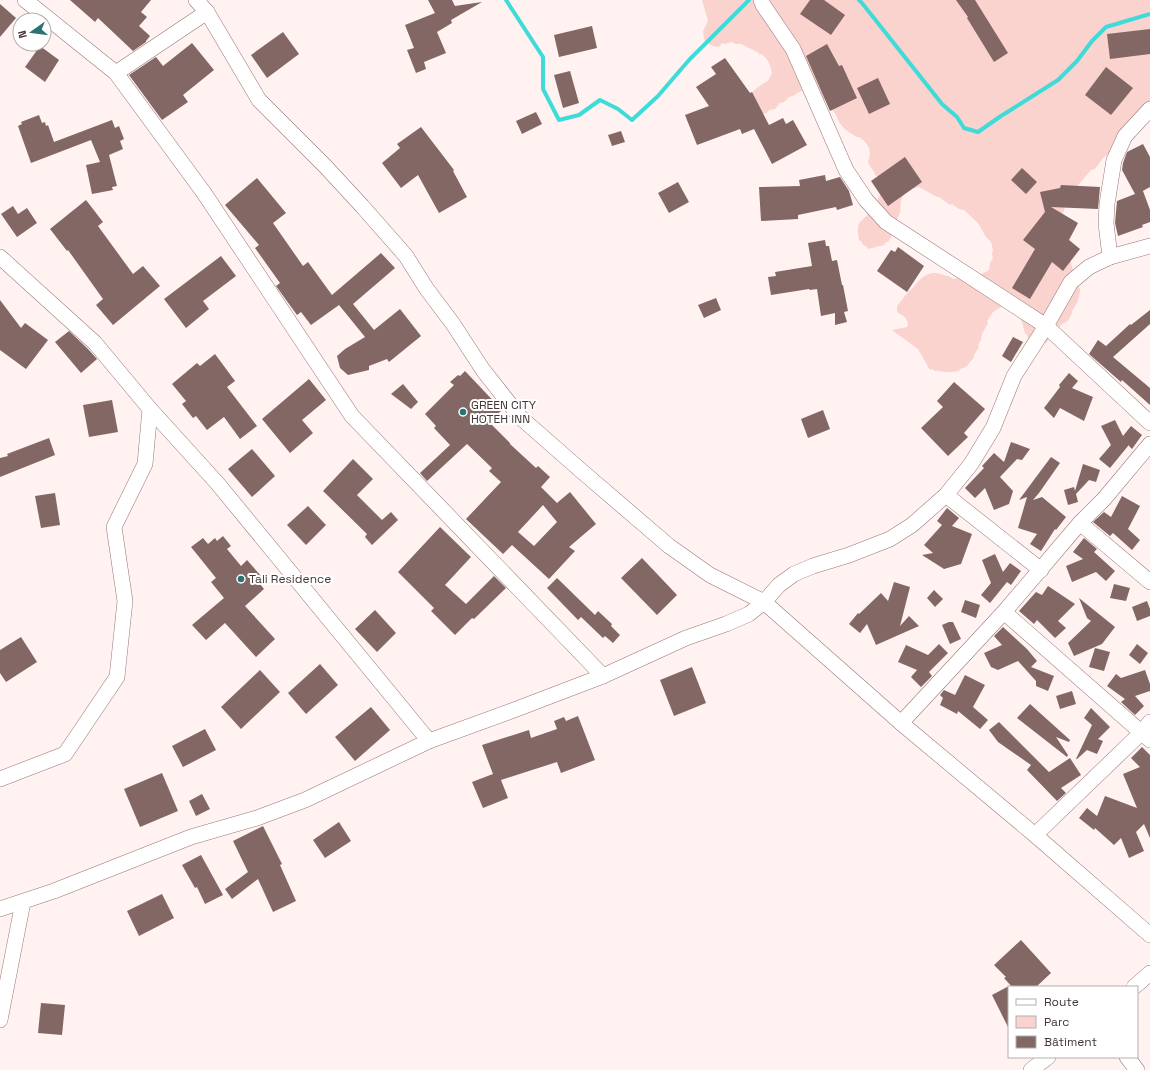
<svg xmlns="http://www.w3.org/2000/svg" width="1150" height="1070" font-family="'Space Grotesk',sans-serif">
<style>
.green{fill:#fad2ce}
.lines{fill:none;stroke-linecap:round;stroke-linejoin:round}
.stream{stroke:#3fdbd9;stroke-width:4}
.building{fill:#826765;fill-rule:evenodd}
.minor-casing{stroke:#947876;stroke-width:16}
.minor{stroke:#fff;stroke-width:15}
.poi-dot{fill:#297372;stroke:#fff;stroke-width:1.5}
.labels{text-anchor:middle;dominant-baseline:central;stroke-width:4;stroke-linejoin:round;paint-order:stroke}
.poi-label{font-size:12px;fill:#433735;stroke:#fff;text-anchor:start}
</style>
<rect width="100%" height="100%" fill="#fff2f1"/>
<!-- green -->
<path class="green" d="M702,0H1150V118L1103,158L1095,169L1091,170L1066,199L1064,211L1063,213L1069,256L1073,270L1076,276L1080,290L1079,297L1078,299V301L1072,311V313L1068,321L1062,324L1046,343L1042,344L1029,343L1027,335L1025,333C1020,314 1020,315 1003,305L1001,307L993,312L987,321L988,323C985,328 981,335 981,340L978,345L979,347L974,355V357L966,367L960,369L959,371C954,372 949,372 945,372C941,372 939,370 935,371L932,369L930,370L918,349L892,330L907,327L908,324C907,317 902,315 897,312V306L910,290L912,289C917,282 926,272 935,273C940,273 944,276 948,276L953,279L957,278L959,279L968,277H976L989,270L990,263L993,258L992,254L993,250L991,242L986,237L978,223L964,210L959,209L952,204L950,205L939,197H937L919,187L911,189L909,191L905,192L901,200L900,213L894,225V232L888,242H886L884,245L868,249L867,247L862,244V242L859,240C858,234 856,226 861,221C865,217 868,216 869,210H871L882,192L878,176L875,175C874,169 869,167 868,161C873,151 868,143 859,137H857C852,134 846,131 842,126C839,123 838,119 836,115C830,106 819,90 806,90C803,90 799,92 797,93L795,95L789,97L784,102L780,103L775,109L769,110L767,113L763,114L751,93C756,89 763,83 768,81L772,73C770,65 769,59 761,54L759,55V53L741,44H735L732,42L724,44L722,43L720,46L716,47L709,44L706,42L704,39L703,31L708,21Z"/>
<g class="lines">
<!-- stream -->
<g class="stream">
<path d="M506,0L543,57V89L559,120L579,115L600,100L618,109L632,120L658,96L689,60L749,0"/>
<path d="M859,0L862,3L942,104L957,117L964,128L978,132L1001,116L1058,80L1077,61L1092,41L1106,27L1150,14"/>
</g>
</g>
<!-- building -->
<g class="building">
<path d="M70,0H151L141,12L147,17L139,26L150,36L146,41V42L133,51L98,18L95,22Z"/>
<path d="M428,0H452L455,6L482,2L451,20L452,23L437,32L446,53L424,62L426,69L416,73L407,50L414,48L405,25L435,13Z"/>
<path d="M810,0H824L845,15L831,35L800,14Z"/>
<path d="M956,0H975L1008,53L994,62L967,18L968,17Z"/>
<path d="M0,4L16,18L0,37Z"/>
<path d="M592,26L597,48L559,57L554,35Z"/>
<path d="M1150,29V54L1110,59L1107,34Z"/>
<path d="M283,32L299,54L267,78L251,55Z"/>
<path d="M192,43L214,70L183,95L188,102L162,120L129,75L156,57L163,66Z"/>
<path d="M827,44L839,66L842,65L857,98L830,111L806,56Z"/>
<path d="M40,46L59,60L45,82L25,67Z"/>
<path d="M725,58L750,93L752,92L769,125L783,118L786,124L793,120L807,145L772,164L754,129L742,134L740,129L697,145L685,115L709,106L696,87L716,74L711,67Z"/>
<path d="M1106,67L1133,88L1111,115L1085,95Z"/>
<path d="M570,71L579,103L563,108L554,75Z"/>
<path d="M878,78L890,104L869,114L857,88Z"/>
<path d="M536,112L542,124L522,134L516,121Z"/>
<path d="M39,115L42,123L45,122L46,126L48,125L54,142L112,120L115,128L119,126L124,139L120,141L123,149L109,155L117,186L112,187L113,190L92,194L86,165L100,162L91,140L31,163L18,126L22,124L21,122Z"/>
<path d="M421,127L454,170L453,171L467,197L439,213L418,175L401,188L382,163L400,148L397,144Z"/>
<path d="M621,131L625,142L612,146L608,135Z"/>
<path d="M1143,144L1150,157V187L1141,192L1143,191L1150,210V222L1142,225L1143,227L1118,236L1115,223L1117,201L1135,194L1122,170L1123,163L1127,152Z"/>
<path d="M905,157L922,182L888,206L871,181Z"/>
<path d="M1022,168L1037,182L1026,194L1011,180Z"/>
<path d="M825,175L826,181L840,177L849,191L853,205L837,210L836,207L798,215V219L761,221L759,187L800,186L799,180Z"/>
<path d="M257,178L286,213L273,223L303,266L308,262L332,295L381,253L395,268L353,304L374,330L400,309L421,336L389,362L387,359L369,366V370L348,375L340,368L337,356L345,349L365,337L339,305L311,325L301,312L297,315L276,286L280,283L255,248L259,245L225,205Z"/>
<path d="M678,182L689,202L669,213L658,193Z"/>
<path d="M1061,185L1100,187L1098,209L1051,207L1078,223L1069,240L1080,249L1063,271L1052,262L1030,299L1012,288L1035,249L1023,240L1045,212L1040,192L1060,188Z"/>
<path d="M86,200L103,222L98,226L133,274L143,266L160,286L113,325L96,305L103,299L68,250L67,251L50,229Z"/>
<path d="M13,206L18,214L27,208L37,223L17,237L1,214Z"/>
<path d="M825,240L826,246H829L832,261L837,260L842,285H843L848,311L844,312L847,322L835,325V313L821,316L817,289L810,290L809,289L771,295L768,277L776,276L775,272L812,266L808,243Z"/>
<path d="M898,247L924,266L907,292L877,271L891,250L895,252Z"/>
<path d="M221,256L236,276L203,301L209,309L186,328L164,299Z"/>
<path d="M716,298L721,310L704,318L698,305Z"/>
<path d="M0,300L21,328L25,323L48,340L26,369L0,350Z"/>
<path d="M1150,310V324L1113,357L1150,388V405L1122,380L1121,382L1089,354L1098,340L1106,346L1130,324L1131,325Z"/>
<path d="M69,331L88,349L97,359L81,373L55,342Z"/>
<path d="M1013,337L1023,342L1011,362L1002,356Z"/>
<path d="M215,354L235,381L227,387L257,426L240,439L224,417L207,430L196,416L193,418L182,404L186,401L172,384L197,363L200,366Z"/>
<path d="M465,371L502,410L489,422L510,443V444L536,468L538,466L550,477L541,487L557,503L570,492L596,524L569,547L575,551L549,579L512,545L503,554L466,519L501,482L489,471L492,468L467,444L427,481L420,473L450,445L434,428L436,426L425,414L454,385L450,382L458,375L460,376ZM543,505L557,522L534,546L518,532Z"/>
<path d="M1069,373L1078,381L1072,388L1093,397L1084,421L1060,408L1054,418L1044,408L1060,387L1059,385Z"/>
<path d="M309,379L326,400L302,420L313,433L290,453L262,419Z"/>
<path d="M954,382L985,409L964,433L968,437L948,456L921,428L943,407L937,401Z"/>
<path d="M403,384L418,402L411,409L391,394Z"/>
<path d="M112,400L118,432L89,437L83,405Z"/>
<path d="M823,410L830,429L808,438L801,419Z"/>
<path d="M1115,420L1123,436L1131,426L1142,435L1132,449L1128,445V446L1110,468L1099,459L1111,445L1101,426Z"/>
<path d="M49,438L55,455L0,477V458L8,456L7,454Z"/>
<path d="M1011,442L1030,449L1022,460L1017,459L1000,477L1013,491L1009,504L994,510L985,488L975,498L965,488L984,468L982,466L994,453L1004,462Z"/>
<path d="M252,449L275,476L252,497L228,469Z"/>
<path d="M1051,457L1060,463L1039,493L1033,500L1042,497L1066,517L1056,530L1055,529L1041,551L1030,544L1037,534L1018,528L1027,497L1019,500Z"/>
<path d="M353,459L373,479L357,495L382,520L391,512L398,520L372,545L365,537L367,534L323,491Z"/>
<path d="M1083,464L1100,470L1096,482L1089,480L1076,494L1078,502L1068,505L1064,490L1074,487L1075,491Z"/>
<path d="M55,493L60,525L41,528L35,496Z"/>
<path d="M1122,496L1140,506L1128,529L1140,540L1132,550L1113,533L1110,536L1093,522L1104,512L1111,517Z"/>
<path d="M308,506L326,525L306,545L287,525Z"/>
<path d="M947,508L959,518L952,526L972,534L961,564L944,569L922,555L933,553L924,545L942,525L937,521Z"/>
<path d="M440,527L471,557L445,585L466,604L494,576L506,588L474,619L472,618L455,635L431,611L434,608L398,572Z"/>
<path d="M223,536L231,546L227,549L241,566L247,560L261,576L257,580L264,589L245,606L275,639L256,657L225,623L206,640L192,625L224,598L211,582L216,578L191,547L203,538L208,544L215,538L217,541Z"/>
<path d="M1084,538L1097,549L1094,552L1115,571L1106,581L1096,572L1072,582L1066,566L1083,559L1073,552Z"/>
<path d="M995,554L1003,572L1010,563L1021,571L1011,585L1007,582L990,603L981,595L991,583L982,560Z"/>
<path d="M642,558L677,595L657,615L621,578Z"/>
<path d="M557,578L595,615L598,611L612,624L611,626L620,635L613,643L605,636L603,638L581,617L578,620L547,588Z"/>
<path d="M894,582L910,587L900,626L909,616L919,626L876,645L867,624L860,633L849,624L858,613L859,614L881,593L888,601Z"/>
<path d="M1114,584L1130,588L1126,601L1110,598Z"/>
<path d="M1048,586L1075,604L1058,621L1066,628L1055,638L1037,620L1034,624L1019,611L1036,592L1042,595Z"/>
<path d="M934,590L943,599L935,607L927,598Z"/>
<path d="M1079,598L1115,627L1102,644L1074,656L1068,643L1091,621L1087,618Z"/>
<path d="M965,600L980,605L976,618L961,612Z"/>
<path d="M1147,601L1150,609V616L1137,621L1132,607Z"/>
<path d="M375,610L396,633L377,652L355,629Z"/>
<path d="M949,622H953L961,639L950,644L942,625Z"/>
<path d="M1003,627L1027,649L1037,661L1031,667L1054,676L1048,691L1036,686V681L1018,661L998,670L991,667L984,653L1002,645L994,636Z"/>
<path d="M21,637L37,662L6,682L0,673V650Z"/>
<path d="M939,644L948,653L929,672L932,676L921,687L911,677L917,670L898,662L906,645L928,655Z"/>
<path d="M1137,644L1148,653L1140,664L1129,655Z"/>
<path d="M1095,648L1110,652L1104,671L1089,667Z"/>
<path d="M320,664L338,685L306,714L288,693Z"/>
<path d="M692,667L706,703L674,716L660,680Z"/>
<path d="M260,670L280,692L241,729L221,707Z"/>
<path d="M1145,670L1150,684V691L1135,696L1144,706L1135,715L1121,702L1125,699L1107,686L1116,674L1121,678Z"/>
<path d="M965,675L985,685L973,707L988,720L980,729L958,711L957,714L940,705L943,698L940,695L944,690L955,695Z"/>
<path d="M1072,691L1076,704L1060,709L1056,696Z"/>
<path d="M1030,704L1070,740L1069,742L1056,737L1068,755L1067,757L1017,718Z"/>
<path d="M371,707L390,730L355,761L335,737Z"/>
<path d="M1091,708L1110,727L1098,739L1103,741L1097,754L1087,750L1077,759H1076L1092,725L1084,718Z"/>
<path d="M578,716L595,760L561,773L557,762L501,780L508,798L483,808L472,782L493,774L482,745L529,730L531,738L557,729L554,721L564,717L566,721Z"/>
<path d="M999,722L1049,772L1070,758L1081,775L1061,788L1066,793L1057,801L1027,770L1031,765L998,742L989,730Z"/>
<path d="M205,729L216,750L183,767L172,746Z"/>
<path d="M1142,747L1150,755V838L1144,824L1136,832L1144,851L1129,858L1121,838L1114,845L1095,828L1094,830L1079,818L1087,808L1097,816L1105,796L1137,808L1123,774L1140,767L1131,758Z"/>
<path d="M162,773L178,811L140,827L124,789Z"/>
<path d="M202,794L210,809L196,816L189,801Z"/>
<path d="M339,822L351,841L325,858L313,840Z"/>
<path d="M263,826L282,864L280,865L296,901L273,912L258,879L232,899L225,889L248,872L233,841Z"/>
<path d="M201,855L223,895L205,904L197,887L195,888L182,865Z"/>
<path d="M162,894L174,918L139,936L127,911Z"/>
<path d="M1021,940L1051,973L1036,987H1012L1004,978L1006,977L994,965Z"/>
<path d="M1009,986V1029L992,995Z"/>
<path d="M41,1003L65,1005L62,1035L38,1033Z"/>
</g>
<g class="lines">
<defs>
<g id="minor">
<path d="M25,0L116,73L204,193L352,416L603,676"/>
<path d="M196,0L207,12L259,100L325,166L362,206L406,256L426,288L453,324L483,370L520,417L585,474L669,546L710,575L764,602L901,723L1035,835L1150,935"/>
<path d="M761,0L763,5L793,49L846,170L866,200L886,222L1046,326L1071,282L1089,267L1110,257L1150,246"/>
<path d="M116,73L207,12"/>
<path d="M0,257L95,343L150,409L218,484L429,741"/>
<path d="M1110,257L1106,223L1107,204L1114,160L1125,136L1150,109"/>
<path d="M946,495L1041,570"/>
<path d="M1080,523L1150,582"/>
<path d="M1004,612L1150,740"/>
<path d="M901,723L1004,612L1080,523L1104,499L1150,444"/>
<path d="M0,779L65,754L117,677L125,601L114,527L145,464L150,409"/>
<path d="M1035,835L1141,733L1150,722"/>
<path d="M0,909L54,891L191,837L257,818L305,800L429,741L514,710L603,676L686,638L726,624L749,614L764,602L779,585L794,574L813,566L849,555L890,539L912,525L946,495L971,464L993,428L1014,376L1046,326L1150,423"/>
<path d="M1134,987L1150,973"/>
<path d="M0,1020L23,902"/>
<path d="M1127,1057L1137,1070"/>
<path d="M1031,1070L1048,1057"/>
</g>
</defs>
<!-- minor casing -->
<use href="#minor" class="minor-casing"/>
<!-- minor -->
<use href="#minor" class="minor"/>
</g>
<!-- markers -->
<g class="poi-dot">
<circle cx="463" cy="412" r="4"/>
<circle cx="241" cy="579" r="4"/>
</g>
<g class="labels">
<!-- poi labels -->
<g class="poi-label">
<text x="471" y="405">GREEN CITY<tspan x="471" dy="14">HOTEH INN</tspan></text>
<text x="249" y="579">Tali Residence</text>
</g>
</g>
<!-- legend -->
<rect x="1008" y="986" width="130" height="72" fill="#ffffff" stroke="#b4afae"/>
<rect x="1016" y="999" width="20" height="6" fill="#ffffff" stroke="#b4afae"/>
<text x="1044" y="1006" font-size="12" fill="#433735">Route</text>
<rect x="1016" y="1016" width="20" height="12" fill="#fad2ce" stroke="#b4afae"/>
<text x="1044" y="1026" font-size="12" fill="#433735">Parc</text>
<rect x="1016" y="1036" width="20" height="12" fill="#826765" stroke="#b4afae"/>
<text x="1044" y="1046" font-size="12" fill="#433735">Bâtiment</text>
<!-- north arrow -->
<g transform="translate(32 32) rotate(256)"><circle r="19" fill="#ffffff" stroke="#b4afae"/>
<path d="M0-3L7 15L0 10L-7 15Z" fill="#297372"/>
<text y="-6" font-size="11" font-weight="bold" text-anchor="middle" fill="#433735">N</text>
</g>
</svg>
